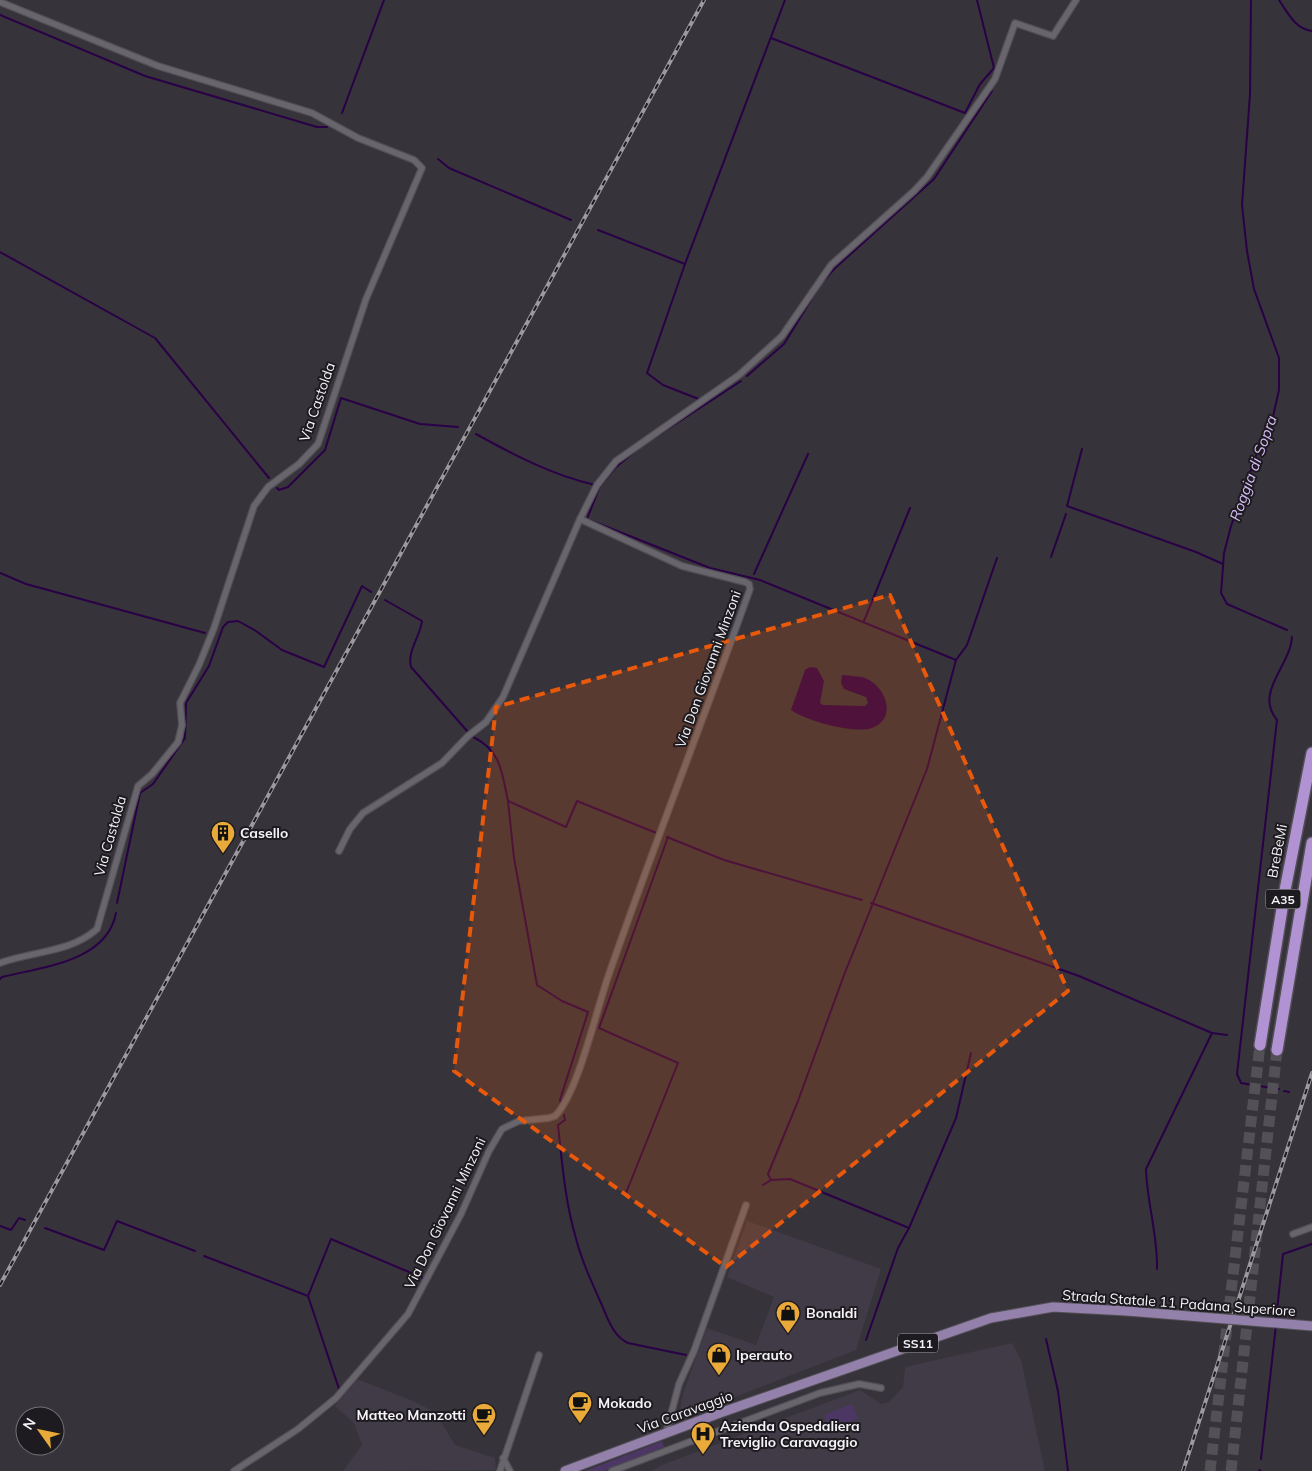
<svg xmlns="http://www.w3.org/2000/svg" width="1312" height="1471" font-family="Mulish,sans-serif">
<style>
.built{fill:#413b48}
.green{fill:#4c3663}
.water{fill:#2a0046}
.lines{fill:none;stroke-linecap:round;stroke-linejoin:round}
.stream{stroke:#2a0046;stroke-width:2}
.motorway-tunnel{stroke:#535056;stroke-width:11;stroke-dasharray:11 5.5;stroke-linecap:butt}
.minor-casing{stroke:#524f55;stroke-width:8}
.primary-casing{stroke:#524f55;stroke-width:11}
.motorway-casing{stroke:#524f55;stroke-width:14}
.minor{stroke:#68656d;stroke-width:5.5}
.primary{stroke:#9481ab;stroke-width:9}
.motorway{stroke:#b193d4;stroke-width:11}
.rail-casing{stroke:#9c999f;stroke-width:4}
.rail{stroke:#1d1b1f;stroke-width:2;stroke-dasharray:5.5;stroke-linecap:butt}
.primary-bridge-casing{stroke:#524f55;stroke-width:11;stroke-linecap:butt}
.primary-bridge{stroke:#9481ab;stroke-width:9}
.marked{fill:#e8590c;fill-opacity:0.2;stroke:#e8590c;stroke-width:4;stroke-dasharray:10 6;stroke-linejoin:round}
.labels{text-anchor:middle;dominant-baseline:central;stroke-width:4;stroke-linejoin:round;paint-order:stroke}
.shield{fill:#1d1b1f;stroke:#b4b2b7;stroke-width:1}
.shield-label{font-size:12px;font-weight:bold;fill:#f5f3f8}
.street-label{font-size:14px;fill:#f5f3f8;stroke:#1d1b1f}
.poi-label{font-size:14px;font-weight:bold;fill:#f5f3f8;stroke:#1d1b1f;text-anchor:start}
.water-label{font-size:15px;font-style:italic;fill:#d6bbf7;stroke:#1d1b1f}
</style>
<rect width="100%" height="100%" fill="#36333a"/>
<!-- built -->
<g class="built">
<path d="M747,1221L881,1269L856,1350L678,1419L683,1394L707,1328L756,1345L774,1297L727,1277Z"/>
<path d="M1012,1343L1021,1360L1045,1471H652L662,1465L860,1390L881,1404L889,1402L903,1387L905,1367Z"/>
<path d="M357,1379L413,1401L435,1412L455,1445L495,1458L496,1470L343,1471L362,1445L354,1423L335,1406Z"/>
</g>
<!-- green -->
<g class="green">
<path d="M852,1404L858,1419L830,1430L824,1415Z"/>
<path d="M662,1441L664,1447L605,1471H585Z"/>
</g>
<!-- water -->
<path class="water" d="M810,667L817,668L824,681L820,703L823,705L865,706L868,703L866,697L844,689L841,683L842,675C850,676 859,676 865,678C886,686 898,719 872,728C853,734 807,721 791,710L805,670Z"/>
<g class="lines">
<!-- stream -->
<g class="stream">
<path d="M1251,0L1250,94L1242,205L1247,251L1254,289L1279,358V390L1271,425L1262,439L1231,526L1224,553L1221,593L1227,604L1287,630"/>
<path d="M1279,0C1288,13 1295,29 1312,31"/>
<path d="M0,15L145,76L317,127H327"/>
<path d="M771,38L965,113L980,84L994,68L977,0"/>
<path d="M342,113L384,0"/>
<path d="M438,159L449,168L571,220"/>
<path d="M598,230L685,264L647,373L663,385L701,400"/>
<path d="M0,252L155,338L269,478"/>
<path d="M685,264L785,0"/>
<path d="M821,284L834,269L934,179L992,91"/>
<path d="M747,376L784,344L817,290"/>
<path d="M476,434C514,455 552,475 595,485"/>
<path d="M654,438L741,381"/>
<path d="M640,447L615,468L600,486L587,519L710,568L760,580L956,660"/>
<path d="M1082,449L1067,506L1196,552L1223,564"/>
<path d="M277,488L279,490L288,487L325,450L341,398L420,424L458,427"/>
<path d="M1051,557L1066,514"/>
<path d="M0,573L26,584L205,633"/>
<path d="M754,574L808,454"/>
<path d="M385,600L422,621C420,637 407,651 411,667L468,732"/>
<path d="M864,621L910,508"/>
<path d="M473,737C501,750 502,773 508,801L566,827L577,801L659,834"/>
<path d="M508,801L514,858L537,985L562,1001L588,1012L560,1100L561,1104"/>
<path d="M667,837L724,860L862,900"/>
<path d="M117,903L140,793L153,784L185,738L186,703L209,666L223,627L228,622L238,621L256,631L282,650L324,667L362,586L371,592"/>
<path d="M871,903L1079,976L1212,1033L1227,1035"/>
<path d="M0,979L2,977C41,967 107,962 116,913"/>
<path d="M1279,1089L1241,1083L1237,1074L1277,720C1254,692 1290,667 1292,637"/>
<path d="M1284,1091L1289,1092"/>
<path d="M564,1115L565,1120L558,1125C562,1162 565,1200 575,1235C581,1259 591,1281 601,1303C608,1319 613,1336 628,1343L686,1355"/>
<path d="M771,1180L768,1174L798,1101L844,975L927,769L956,660L967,645L997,558"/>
<path d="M763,1185L771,1180L790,1179L909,1228L898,1248L866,1340"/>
<path d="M626,1193L678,1063L599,1028L668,837"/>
<path d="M0,1226L11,1230L19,1218L25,1220"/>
<path d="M45,1228L104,1250L117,1221L195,1251"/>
<path d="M909,1228L956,1118L971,1053"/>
<path d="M204,1256L308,1296L340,1392"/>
<path d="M1157,1269C1158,1236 1147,1203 1146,1169L1212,1033"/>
<path d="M308,1296L331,1239L423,1278"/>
<path d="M1276,1320L1283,1254L1312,1244"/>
<path d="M1046,1339L1058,1391L1068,1471"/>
<path d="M1261,1459L1276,1325"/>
<path d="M1259,1471L1260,1470"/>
</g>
<!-- motorway-tunnel -->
<g class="motorway-tunnel">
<path d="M1210,1471L1260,1045"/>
<path d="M1231,1471L1277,1050"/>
</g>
<defs>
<g id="minor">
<path d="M0,2L158,66L312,113L358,138L414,160L422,168L366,299L318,444L299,464L268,487L254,506L214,628L199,665L180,703L182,725L178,742L152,774L138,786L97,929C70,953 32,951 0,963"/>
<path d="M339,851L350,829L363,813L442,763L468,736L486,722L503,697L580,519"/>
<path d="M1293,1234L1312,1227"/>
<path d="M666,1433L679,1384L694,1351L746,1205"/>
<path d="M503,1458L510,1471"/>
<path d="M234,1471L298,1429L336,1398L408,1314L461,1214L489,1151L502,1129L519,1121L549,1118L555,1116C578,1094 597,1007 609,974C654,845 704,718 750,589L749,584L745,582L682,566L580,519L597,485L616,461L739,375L782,336L831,265L914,191L927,177L995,79L1015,23L1053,36L1076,0"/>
<path d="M500,1471L539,1355"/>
<path d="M612,1471L820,1393L859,1384L881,1388"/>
</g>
<path id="primary" d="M565,1471L717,1414L991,1318L1053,1307L1127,1311"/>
<g id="motorway">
<path d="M1260,1045L1285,890L1312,753"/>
<path d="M1277,1050L1312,843"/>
</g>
</defs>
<!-- minor casing -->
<use href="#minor" class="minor-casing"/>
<!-- primary casing -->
<use href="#primary" class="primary-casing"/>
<!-- motorway casing -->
<use href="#motorway" class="motorway-casing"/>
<!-- minor -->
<use href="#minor" class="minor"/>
<!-- primary -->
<use href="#primary" class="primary"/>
<!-- motorway -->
<use href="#motorway" class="motorway"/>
<defs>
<g id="rail">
<path d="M0,1285L704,0"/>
<path d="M1183,1471L1312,1073"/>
</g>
</defs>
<!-- rail casing -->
<use href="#rail" class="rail-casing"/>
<!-- rail -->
<use href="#rail" class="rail"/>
<defs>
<path id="primary-bridge" d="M1127,1311L1312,1326"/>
</defs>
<!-- primary-bridge casing -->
<use href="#primary-bridge" class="primary-bridge-casing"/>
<!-- primary-bridge -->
<use href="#primary-bridge" class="primary-bridge"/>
</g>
<!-- marked area -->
<path class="marked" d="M890,595L1068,991L726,1267L454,1071L496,707Z"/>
<!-- icons -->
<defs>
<symbol id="building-pin" viewBox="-11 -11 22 30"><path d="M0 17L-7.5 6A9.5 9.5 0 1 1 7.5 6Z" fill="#eaaa39" stroke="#1d1b1f"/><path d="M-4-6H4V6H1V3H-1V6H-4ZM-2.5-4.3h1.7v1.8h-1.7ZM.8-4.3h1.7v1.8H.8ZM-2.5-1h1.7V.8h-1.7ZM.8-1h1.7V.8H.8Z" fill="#111"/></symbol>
<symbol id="shop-pin" viewBox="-11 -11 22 30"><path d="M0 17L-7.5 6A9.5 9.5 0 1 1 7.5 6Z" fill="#eaaa39" stroke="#1d1b1f"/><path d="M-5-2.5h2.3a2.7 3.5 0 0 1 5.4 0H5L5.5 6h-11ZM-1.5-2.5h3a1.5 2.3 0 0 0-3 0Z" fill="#111"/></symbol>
<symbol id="cafe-pin" viewBox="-11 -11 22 30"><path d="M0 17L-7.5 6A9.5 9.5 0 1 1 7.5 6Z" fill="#eaaa39" stroke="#1d1b1f"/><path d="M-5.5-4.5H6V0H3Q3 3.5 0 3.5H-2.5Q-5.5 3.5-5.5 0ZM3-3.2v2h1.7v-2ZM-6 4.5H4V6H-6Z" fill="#111"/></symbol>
<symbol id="hospital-pin" viewBox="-11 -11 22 30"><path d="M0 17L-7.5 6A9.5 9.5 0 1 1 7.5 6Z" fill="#eaaa39" stroke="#1d1b1f"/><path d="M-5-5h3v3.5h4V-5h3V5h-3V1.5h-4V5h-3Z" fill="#111"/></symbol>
</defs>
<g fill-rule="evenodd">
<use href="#building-pin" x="209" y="819" width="28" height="38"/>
<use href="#shop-pin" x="774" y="1299" width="28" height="38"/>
<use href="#shop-pin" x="705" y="1341" width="28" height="38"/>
<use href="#cafe-pin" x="566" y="1389" width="28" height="38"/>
<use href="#cafe-pin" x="470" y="1401" width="28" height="38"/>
<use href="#hospital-pin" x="689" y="1420" width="28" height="38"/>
</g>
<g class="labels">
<!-- shield labels -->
<g class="shield">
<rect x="1265.5" y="889.5" width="35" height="19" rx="4"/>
<rect x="898" y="1333.5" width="40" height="19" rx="4"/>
</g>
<g class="shield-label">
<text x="1283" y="899">A35</text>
<text x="918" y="1343">SS11</text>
</g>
<!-- street labels -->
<g class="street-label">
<text transform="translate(317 402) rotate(-71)">Via Castolda</text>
<text transform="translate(708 669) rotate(-70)">Via Don Giovanni Minzoni</text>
<text transform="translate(110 836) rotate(-74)">Via Castolda</text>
<text transform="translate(1277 851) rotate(-79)">BreBeMi</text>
<text transform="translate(445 1213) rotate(-64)">Via Don Giovanni Minzoni</text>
<text transform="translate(1179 1303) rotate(4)">Strada Statale 11 Padana Superiore</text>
<text transform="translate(685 1412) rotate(-20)">Via Caravaggio</text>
</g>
<!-- poi labels -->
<g class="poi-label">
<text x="240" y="833">Casello</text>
<text x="806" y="1313">Bonaldi</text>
<text x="736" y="1355">Iperauto</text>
<text x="598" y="1403">Mokado</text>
<text x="466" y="1415" text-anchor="end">Matteo Manzotti</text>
<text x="720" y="1426">Azienda Ospedaliera<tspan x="720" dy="16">Treviglio Caravaggio</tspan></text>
</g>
<!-- water labels -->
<g class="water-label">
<text transform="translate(1253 468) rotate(-70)">Roggia di Sopra</text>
</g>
</g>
<!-- north arrow -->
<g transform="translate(40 1431) rotate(303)"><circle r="24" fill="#1d1b1f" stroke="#737176"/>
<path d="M0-4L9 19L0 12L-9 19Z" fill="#eaaa39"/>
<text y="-8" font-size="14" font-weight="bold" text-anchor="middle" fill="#f5f3f8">N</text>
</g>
</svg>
